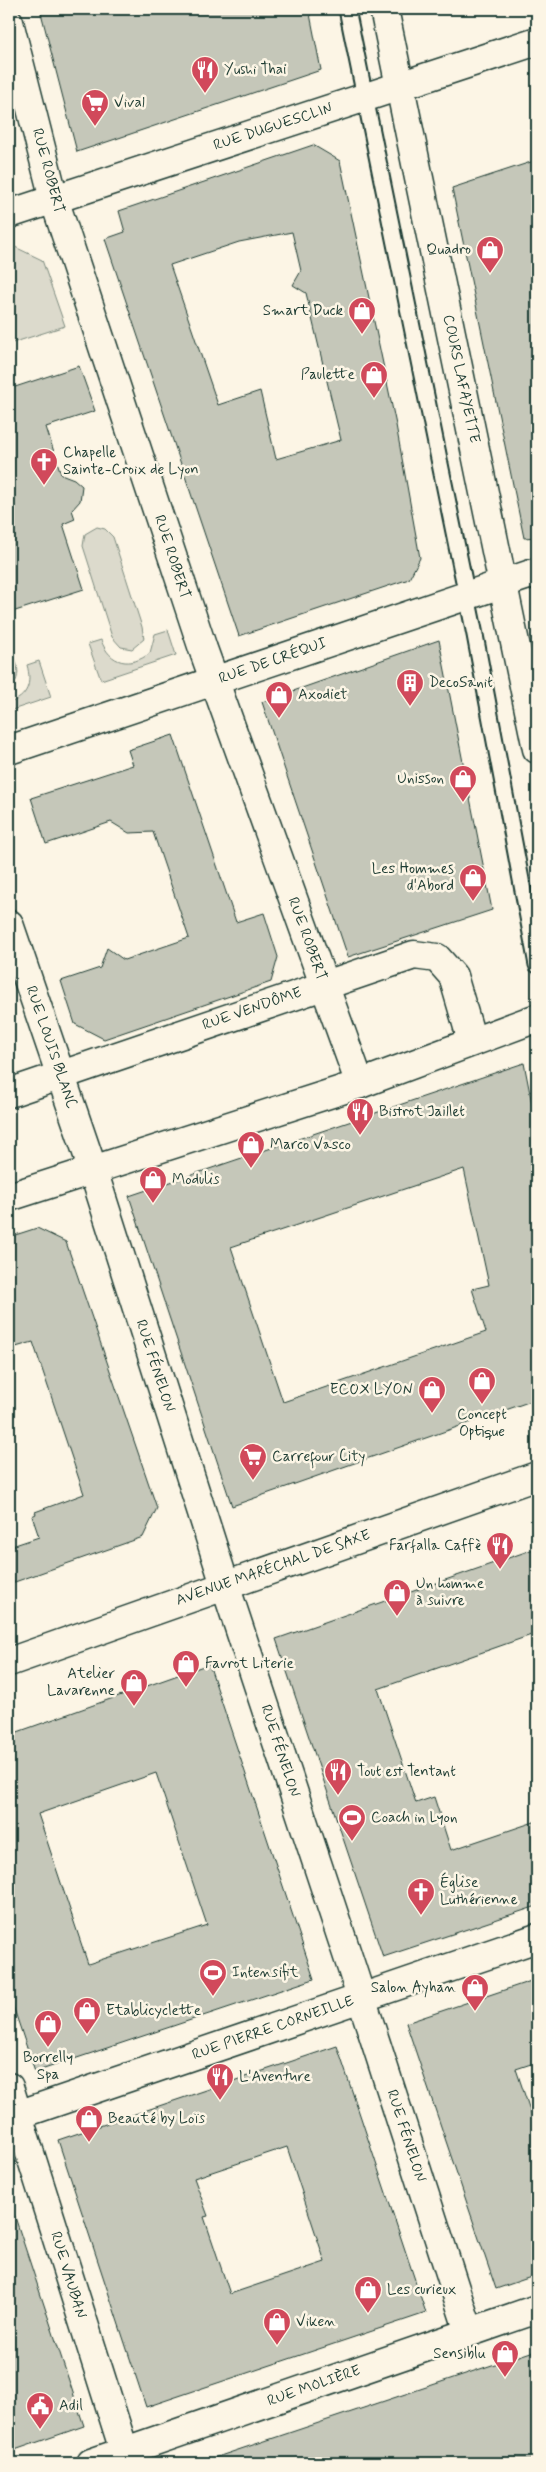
<svg xmlns="http://www.w3.org/2000/svg" width="546" height="2472" font-family="Mynerve,sans-serif">
<style>
.green{fill:#dcdacc;stroke:#7e8c80}
.building{fill:#c5c7b9;stroke:#1f3d34;fill-rule:evenodd}
.lines{fill:none;stroke-linecap:round;stroke-linejoin:round}
.service-casing{stroke:#1f3d34;stroke-width:19}
.minor-casing{stroke:#1f3d34;stroke-width:31}
.tertiary-casing{stroke:#1f3d34;stroke-width:31}
.secondary-casing{stroke:#1f3d34;stroke-width:31}
.service{stroke:#fcf5e5;stroke-width:15}
.minor{stroke:#fcf5e5;stroke-width:28}
.tertiary{stroke:#fcf5e5;stroke-width:28}
.secondary{stroke:#fcf5e5;stroke-width:28}
.labels{text-anchor:middle;dominant-baseline:central;stroke-width:5;stroke-linejoin:round;paint-order:stroke}
.poi-label{font-size:15px;fill:#1f3d34;stroke:#fcf5e5;text-anchor:start}
.street-label{font-size:15px;fill:#1f3d34;stroke:#fcf5e5}
</style>
<rect width="100%" height="100%" fill="#fcf5e5"/>
<filter id="ink" filterUnits="userSpaceOnUse"><feTurbulence type="fractalNoise" baseFrequency=".02" numOctaves="2"/><feDisplacementMap in="SourceGraphic" scale="10" xChannelSelector="R" yChannelSelector="G"/><feConvolveMatrix kernelMatrix="1 2 1 2 8 2 1 2 1" color-interpolation-filters="sRGB"/></filter>
<g filter="url(#ink)">
<!-- green -->
<g class="green">
<path d="M15,247L42,260L65,326L9,344V248Z"/>
<path d="M97,527L105,529L113,537L142,627L144,639L132,649L121,647L112,637L83,546L85,534Z"/>
<path d="M168,630L176,655L101,680L88,644L101,640C110,665 131,668 150,653L155,634Z"/>
<path d="M9,642C14,657 26,677 9,688Z"/>
<path d="M39,661L51,697L9,711V703C28,697 32,683 27,665Z"/>
</g>
<!-- building -->
<g class="building">
<path d="M40,9H309L321,70L77,152Z"/>
<path d="M313,145L340,161L396,425L420,558L409,579L239,636L105,239L125,232L119,211ZM292,232L301,271L293,285L306,293L341,440L276,459L260,391L218,405L170,265L239,242Z"/>
<path d="M537,160V537L524,538L452,188Z"/>
<path d="M79,366L95,411L46,427L61,474L74,479L82,486L80,501L72,510L75,519L63,524L84,589L9,613V389Z"/>
<path d="M439,640L492,910L348,957L262,702Z"/>
<path d="M173,735L236,922L264,913L278,957L271,982L104,1039L75,1024L61,981L100,968L107,948L124,960L189,938L153,832L129,833L111,822L46,844L31,798L133,765L128,750Z"/>
<path d="M524,1063L537,1129V1399L232,1506L129,1196ZM464,1169L489,1285L472,1289L486,1332L283,1402L231,1247Z"/>
<path d="M37,1228L66,1242L157,1508L143,1537L9,1584V1547L39,1537L32,1516L36,1514L35,1512L84,1494L33,1342L9,1349V1237Z"/>
<path d="M537,1548V1633L378,1689L416,1803L434,1797L451,1850L537,1821V1906L383,1957L276,1639Z"/>
<path d="M209,1664L314,1979L35,2072L9,1994V1735ZM156,1773L207,1925L88,1964L38,1814Z"/>
<path d="M537,1979V2062L516,2069L537,2131V2275L496,2289L406,2023Z"/>
<path d="M337,2046L426,2313L146,2407L58,2140ZM287,2147L325,2262L230,2294L204,2217L208,2216L194,2178Z"/>
<path d="M14,2214L84,2426L9,2452V2215Z"/>
<path d="M537,2350V2463H215L214,2458Z"/>
</g>
<g class="lines">
<defs>
<path id="service" d="M347,9L475,635L537,965"/>
<g id="minor">
<path d="M9,22L54,199L203,649L360,1084"/>
<path d="M9,214L537,41"/>
<path d="M9,750L537,572"/>
<path d="M9,924L93,1170L225,1585L352,1969L469,2332"/>
<path d="M9,1093L414,955L437,958L453,976L472,1041"/>
<path d="M9,1197L360,1084L537,1018"/>
<path d="M9,2118L537,1938"/>
<path d="M91,2463L537,2309"/>
</g>
<g id="tertiary">
<path d="M384,9L537,749"/>
<path d="M9,2087L128,2463"/>
</g>
<path id="secondary" d="M9,1662L537,1476"/>
</defs>
<!-- service casing -->
<use href="#service" class="service-casing"/>
<!-- minor casing -->
<use href="#minor" class="minor-casing"/>
<!-- tertiary casing -->
<use href="#tertiary" class="tertiary-casing"/>
<!-- secondary casing -->
<use href="#secondary" class="secondary-casing"/>
<!-- service -->
<use href="#service" class="service"/>
<!-- minor -->
<use href="#minor" class="minor"/>
<!-- tertiary -->
<use href="#tertiary" class="tertiary"/>
<!-- secondary -->
<use href="#secondary" class="secondary"/>
</g>
</g>
<!-- icons -->
<defs>
<symbol id="restaurant-pin" viewBox="-11 -11 22 30"><path d="M0 17L-7.5 6A9.5 9.5 0 1 1 7.5 6Z" fill="#d1495b" stroke="#fcf5e5"/><path d="M-5-6h1v4h1v-4h1v4h1v-4h1v5L-1.5 .5V6h-2V.5L-5-1ZM5-6V6H3V1.5H1.5Q1.5-4 5-6Z" fill="#fff"/></symbol>
<symbol id="supermarket-pin" viewBox="-11 -11 22 30"><path d="M0 17L-7.5 6A9.5 9.5 0 1 1 7.5 6Z" fill="#d1495b" stroke="#fcf5e5"/><path d="M-6-5.5h2.5l.6 2H6L4.5 2H-2.5L-4.4-4H-6ZM-1.5 3.2a1.3 1.3 0 1 0 .1 0ZM3 3.2a1.3 1.3 0 1 0 .1 0Z" fill="#fff"/></symbol>
<symbol id="shop-pin" viewBox="-11 -11 22 30"><path d="M0 17L-7.5 6A9.5 9.5 0 1 1 7.5 6Z" fill="#d1495b" stroke="#fcf5e5"/><path d="M-5-2.5h2.3a2.7 3.5 0 0 1 5.4 0H5L5.5 6h-11ZM-1.5-2.5h3a1.5 2.3 0 0 0-3 0Z" fill="#fff"/></symbol>
<symbol id="church-pin" viewBox="-11 -11 22 30"><path d="M0 17L-7.5 6A9.5 9.5 0 1 1 7.5 6Z" fill="#d1495b" stroke="#fcf5e5"/><path d="M-1.2-6h2.4v3.5h3.3v2.4h-3.3V6h-2.4V-.1h-3.3v-2.4h3.3Z" fill="#fff"/></symbol>
<symbol id="building-pin" viewBox="-11 -11 22 30"><path d="M0 17L-7.5 6A9.5 9.5 0 1 1 7.5 6Z" fill="#d1495b" stroke="#fcf5e5"/><path d="M-4-6H4V6H1V3H-1V6H-4ZM-2.5-4.3h1.7v1.8h-1.7ZM.8-4.3h1.7v1.8H.8ZM-2.5-1h1.7V.8h-1.7ZM.8-1h1.7V.8H.8Z" fill="#fff"/></symbol>
<symbol id="stadium-pin" viewBox="-11 -11 22 30"><path d="M0 17L-7.5 6A9.5 9.5 0 1 1 7.5 6Z" fill="#d1495b" stroke="#fcf5e5"/><path d="M0-5a6.5 5 0 1 0 0 10a6.5 5 0 1 0 0-10ZM-3.5-1.8h7v3.6h-7Z" fill="#fff"/></symbol>
<symbol id="civic-pin" viewBox="-11 -11 22 30"><path d="M0 17L-7.5 6A9.5 9.5 0 1 1 7.5 6Z" fill="#d1495b" stroke="#fcf5e5"/><path d="M-.6-6.5H3V-4.5H.6V-3L4-1V1h2V6H-6V1h2V-1L-.6-3ZM-1.2 2.5V6h2.4V2.5Z" fill="#fff"/></symbol>
</defs>
<g fill-rule="evenodd">
<use href="#restaurant-pin" x="189" y="54" width="32" height="43"/>
<use href="#supermarket-pin" x="79" y="87" width="32" height="43"/>
<use href="#shop-pin" x="474" y="234" width="32" height="43"/>
<use href="#shop-pin" x="346" y="295" width="32" height="43"/>
<use href="#shop-pin" x="358" y="359" width="32" height="43"/>
<use href="#church-pin" x="28" y="446" width="32" height="43"/>
<use href="#building-pin" x="394" y="667" width="32" height="43"/>
<use href="#shop-pin" x="263" y="679" width="32" height="43"/>
<use href="#shop-pin" x="447" y="763" width="32" height="43"/>
<use href="#shop-pin" x="457" y="862" width="32" height="43"/>
<use href="#restaurant-pin" x="344" y="1096" width="32" height="43"/>
<use href="#shop-pin" x="235" y="1129" width="32" height="43"/>
<use href="#shop-pin" x="137" y="1164" width="32" height="43"/>
<use href="#shop-pin" x="466" y="1365" width="32" height="43"/>
<use href="#shop-pin" x="416" y="1374" width="32" height="43"/>
<use href="#supermarket-pin" x="237" y="1441" width="32" height="43"/>
<use href="#restaurant-pin" x="484" y="1530" width="32" height="43"/>
<use href="#shop-pin" x="381" y="1577" width="32" height="43"/>
<use href="#shop-pin" x="170" y="1648" width="32" height="43"/>
<use href="#shop-pin" x="118" y="1667" width="32" height="43"/>
<use href="#restaurant-pin" x="322" y="1756" width="32" height="43"/>
<use href="#stadium-pin" x="336" y="1802" width="32" height="43"/>
<use href="#church-pin" x="405" y="1876" width="32" height="43"/>
<use href="#stadium-pin" x="197" y="1957" width="32" height="43"/>
<use href="#shop-pin" x="459" y="1972" width="32" height="43"/>
<use href="#shop-pin" x="71" y="1995" width="32" height="43"/>
<use href="#shop-pin" x="32" y="2008" width="32" height="43"/>
<use href="#restaurant-pin" x="204" y="2061" width="32" height="43"/>
<use href="#shop-pin" x="73" y="2103" width="32" height="43"/>
<use href="#shop-pin" x="352" y="2274" width="32" height="43"/>
<use href="#shop-pin" x="261" y="2306" width="32" height="43"/>
<use href="#shop-pin" x="489" y="2338" width="32" height="43"/>
<use href="#civic-pin" x="24" y="2390" width="32" height="43"/>
</g>
<g class="labels">
<!-- poi labels -->
<g class="poi-label">
<text x="224" y="70">Yushi Thai</text>
<text x="114" y="103">Vival</text>
<text x="471" y="250" text-anchor="end">Quadro</text>
<text x="343" y="311" text-anchor="end">Smart Duck</text>
<text x="355" y="375" text-anchor="end">Paulette</text>
<text x="63" y="453">Chapelle<tspan x="63" dy="17">Sainte-Croix de Lyon</tspan></text>
<text x="429" y="683">DecoSanit</text>
<text x="298" y="695">Axodiet</text>
<text x="444" y="779" text-anchor="end">Unisson</text>
<text x="454" y="869" text-anchor="end">Les Hommes<tspan x="454" dy="17">d'Abord</tspan></text>
<text x="379" y="1112">Bistrot Jaillet</text>
<text x="270" y="1145">Marco Vasco</text>
<text x="172" y="1180">Modulis</text>
<text x="413" y="1390" text-anchor="end">ECOX LYON</text>
<text x="482" y="1415" text-anchor="middle">Concept<tspan x="482" dy="17">Optique</tspan></text>
<text x="272" y="1457">Carrefour City</text>
<text x="481" y="1546" text-anchor="end">Farfalla Caffè</text>
<text x="416" y="1584">Un homme<tspan x="416" dy="17">à suivre</tspan></text>
<text x="205" y="1664">Favrot Literie</text>
<text x="115" y="1674" text-anchor="end">Atelier<tspan x="115" dy="17">Lavarenne</tspan></text>
<text x="357" y="1772">Tout est Tentant</text>
<text x="371" y="1818">Coach in Lyon</text>
<text x="440" y="1883">Église<tspan x="440" dy="17">Luthérienne</tspan></text>
<text x="232" y="1973">Intensifit</text>
<text x="456" y="1988" text-anchor="end">Salon Ayhan</text>
<text x="106" y="2011">Etablicyclette</text>
<text x="48" y="2058" text-anchor="middle">Borrelly<tspan x="48" dy="17">Spa</tspan></text>
<text x="239" y="2077">L'Aventure</text>
<text x="108" y="2119">Beauté by Loïs</text>
<text x="387" y="2290">Les curieux</text>
<text x="296" y="2322">Viken</text>
<text x="486" y="2354" text-anchor="end">Sensiblu</text>
<text x="59" y="2406">Adil</text>
</g>
<!-- street labels -->
<g class="street-label">
<text transform="translate(273 127) rotate(-18)">RUE DUGUESCLIN</text>
<text transform="translate(48 171) rotate(75)">RUE ROBERT</text>
<text transform="translate(461 379) rotate(78)">COURS LAFAYETTE</text>
<text transform="translate(172 557) rotate(72)">RUE ROBERT</text>
<text transform="translate(273 661) rotate(-19)">RUE DE CRÉQUI</text>
<text transform="translate(307 939) rotate(70)">RUE ROBERT</text>
<text transform="translate(252 1009) rotate(-19)">RUE VENDÔME</text>
<text transform="translate(51 1047) rotate(71)">RUE LOUIS BLANC</text>
<text transform="translate(155 1366) rotate(72)">RUE FÉNELON</text>
<text transform="translate(273 1568) rotate(-19)">AVENUE MARÉCHAL DE SAXE</text>
<text transform="translate(280 1751) rotate(72)">RUE FÉNELON</text>
<text transform="translate(273 2028) rotate(-19)">RUE PIERRE CORNEILLE</text>
<text transform="translate(406 2136) rotate(72)">RUE FÉNELON</text>
<text transform="translate(68 2275) rotate(73)">RUE VAUBAN</text>
<text transform="translate(314 2386) rotate(-19)">RUE MOLIÈRE</text>
</g>
</g>
<!-- margin -->
<rect width="546" height="2472" fill="none" stroke="#fcf5e5" stroke-width="30"/>
<rect x="15" y="15" width="516" height="2442" fill="none" stroke="#1f3d34" stroke-width="2" filter="url(#ink)"/>
</svg>
